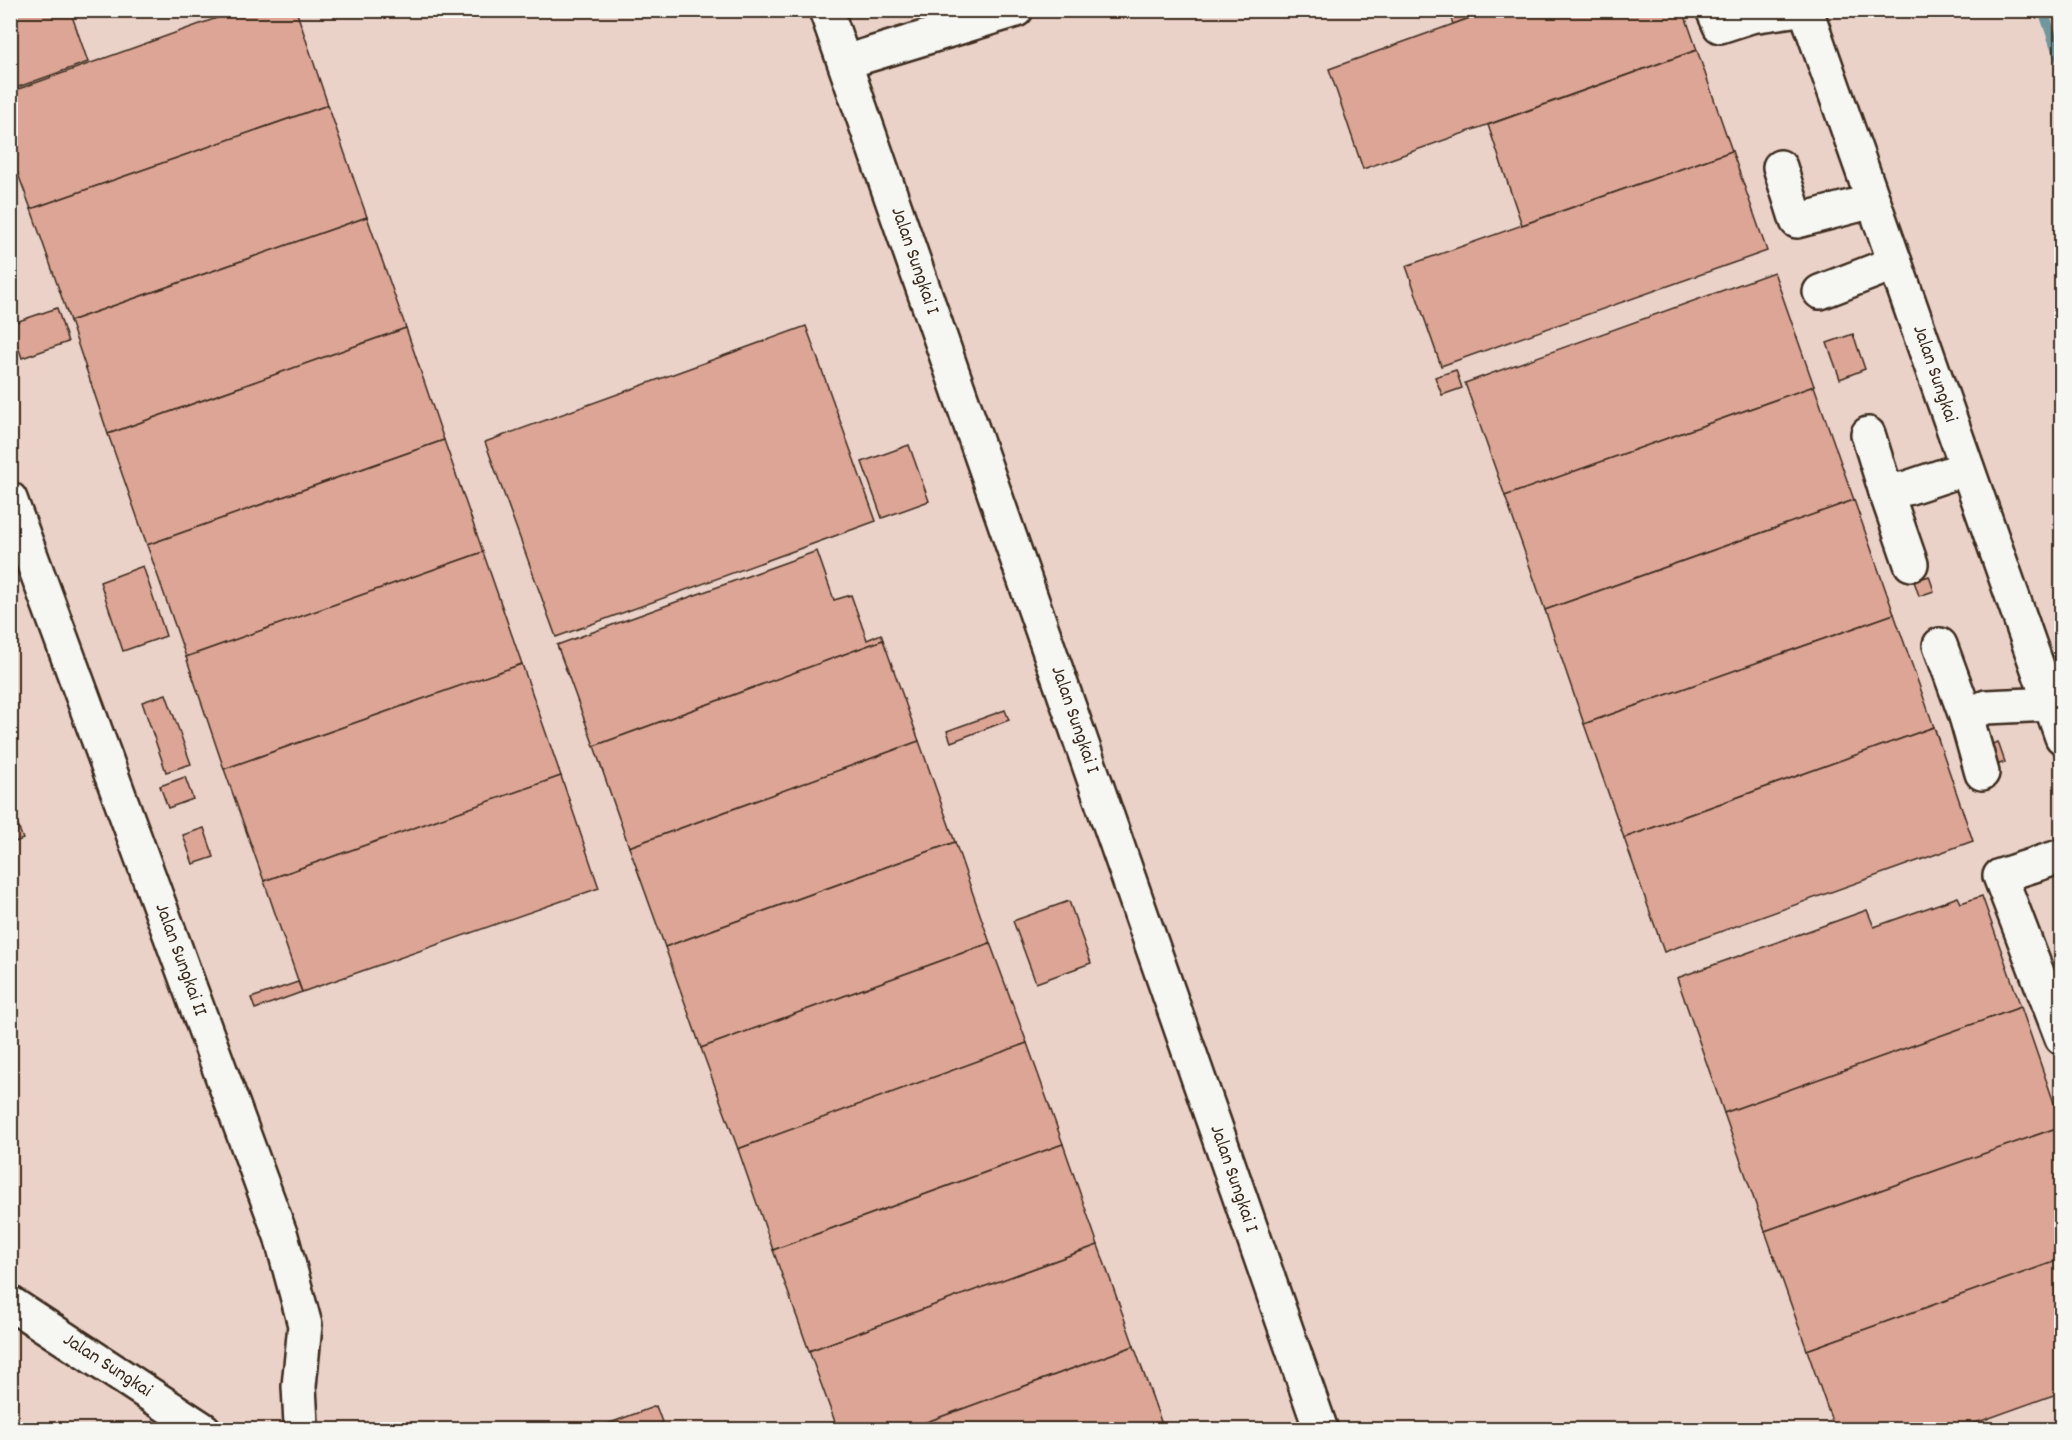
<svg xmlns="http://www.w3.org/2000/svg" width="2072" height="1440" font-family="Dekko,sans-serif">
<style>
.built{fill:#ebd2c9}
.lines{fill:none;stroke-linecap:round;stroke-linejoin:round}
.stream{stroke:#70969e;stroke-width:10}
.building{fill:#dca595;stroke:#3b2a1e;stroke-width:1.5}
.minor-casing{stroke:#3b2a1e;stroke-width:38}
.minor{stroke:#f6f6f2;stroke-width:33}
.labels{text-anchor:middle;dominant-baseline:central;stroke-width:4.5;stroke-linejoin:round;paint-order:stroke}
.street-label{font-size:20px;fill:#3b2a1e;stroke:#f6f6f2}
</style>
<rect width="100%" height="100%" fill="#f1e6df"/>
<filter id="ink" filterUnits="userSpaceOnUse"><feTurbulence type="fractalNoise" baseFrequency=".0167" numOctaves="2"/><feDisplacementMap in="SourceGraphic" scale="12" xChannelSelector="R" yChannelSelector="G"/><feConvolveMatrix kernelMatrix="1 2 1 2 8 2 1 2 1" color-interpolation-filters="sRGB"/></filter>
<g filter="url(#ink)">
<!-- built -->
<rect class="built" x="11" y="11" width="2050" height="1418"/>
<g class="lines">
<!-- stream -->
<path class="stream" d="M2043,10L2062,66"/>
</g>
<!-- building -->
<g class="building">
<path d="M10,10H70L88,62L10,90Z"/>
<path d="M239,10H296L328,105L31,209L10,152V92Z"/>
<path d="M916,10H988L923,33Z"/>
<path d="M1448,10H1492L1453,24Z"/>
<path d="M1492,10H1683L1697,50L1363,169L1329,69Z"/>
<path d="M1697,50L1732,151L1522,225L1488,125Z"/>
<path d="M328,105L367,217L70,321L31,209Z"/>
<path d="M1732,151L1767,251L1441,366L1406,266Z"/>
<path d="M367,217L406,328L108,434L70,321Z"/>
<path d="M1774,272L1814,386L1505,496L1465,383Z"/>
<path d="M57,308L68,342L22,358L10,324Z"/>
<path d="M806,326L876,521L556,637L485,442Z"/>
<path d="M406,328L444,440L147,545L108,434Z"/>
<path d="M1853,334L1865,369L1840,379L1827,343Z"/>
<path d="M1456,370L1462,388L1442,395L1435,377Z"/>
<path d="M1814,386L1854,500L1545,610L1505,496Z"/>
<path d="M444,440L483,552L186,657L147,545Z"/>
<path d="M909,445L929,501L882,518L862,462Z"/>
<path d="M1854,500L1894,614L1584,724L1545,610Z"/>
<path d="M817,551L834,600L851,595L867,640L881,634L883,640L594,746L557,645Z"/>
<path d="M483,552L522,664L224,769L186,657Z"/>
<path d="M143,566L166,636L123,651L100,582Z"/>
<path d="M1929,576L1934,591L1919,596L1914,581Z"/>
<path d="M1894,614L1934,727L1624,838L1584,724Z"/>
<path d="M883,640L919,741L629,847L594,746Z"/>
<path d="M522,664L561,776L264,881L224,769Z"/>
<path d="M166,694L191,764L166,772L142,702Z"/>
<path d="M1005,710L1009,720L951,742L947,731Z"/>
<path d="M1934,727L1973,841L1664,952L1624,838Z"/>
<path d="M919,741L955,842L665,947L629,847Z"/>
<path d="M1998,742L2005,762L1991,767L1984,747Z"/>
<path d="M561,776L599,888L302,992L264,881Z"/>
<path d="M185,777L193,799L168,808L160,786Z"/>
<path d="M10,805L23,839L10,844Z"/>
<path d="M204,828L214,857L193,864L183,835Z"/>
<path d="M955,842L990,943L701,1048L665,947Z"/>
<path d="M1982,896L2021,1007L1724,1113L1677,978L1867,910L1874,927L1958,897L1961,903Z"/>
<path d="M1069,901L1091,963L1036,983L1013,921Z"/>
<path d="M990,943L1027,1043L738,1149L701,1048Z"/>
<path d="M298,982L302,992L255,1009L251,998Z"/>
<path d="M2021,1007L2062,1126L1765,1231L1724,1113Z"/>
<path d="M1027,1043L1063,1144L773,1250L738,1149Z"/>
<path d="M2062,1126V1259L1807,1350L1765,1231Z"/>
<path d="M1063,1144L1098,1245L809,1351L773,1250Z"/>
<path d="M1098,1245L1134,1346L905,1430H838L809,1351Z"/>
<path d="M2062,1259V1392L1956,1430H1835L1807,1350Z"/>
<path d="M1134,1346L1164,1430H905Z"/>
<path d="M656,1406L665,1430H591Z"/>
</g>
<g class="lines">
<defs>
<g id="minor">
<path d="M826,10L1321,1430"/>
<path d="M1713,10L1720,26L1751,16L1793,10"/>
<path d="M1806,10L2062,737"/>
<path d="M845,62L1016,10"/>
<path d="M1780,167L1797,221L1873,201"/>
<path d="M1820,292L1895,263"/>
<path d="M1868,434L1886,492L1911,564"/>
<path d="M1886,492L1907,488L1967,468"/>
<path d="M10,499L281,1236L305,1325L299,1386L301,1424L300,1430"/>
<path d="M1940,645L1966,716L1982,773"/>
<path d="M1966,716L1986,707L2050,704"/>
<path d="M2062,856L2000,876L2062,1038"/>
<path d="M10,1303L204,1430"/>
</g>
</defs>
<!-- minor casing -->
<use href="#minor" class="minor-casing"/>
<!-- minor -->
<use href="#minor" class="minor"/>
</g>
</g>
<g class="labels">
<!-- street labels -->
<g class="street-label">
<text transform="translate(914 261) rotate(71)">Jalan Sungkai I</text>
<text transform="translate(1934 374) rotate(71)">Jalan Sungkai</text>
<text transform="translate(1074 720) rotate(71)">Jalan Sungkai I</text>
<text transform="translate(180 960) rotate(70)">Jalan Sungkai II</text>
<text transform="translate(1233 1179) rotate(71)">Jalan Sungkai I</text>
<text transform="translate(107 1366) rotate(33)">Jalan Sungkai</text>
</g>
</g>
<!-- margin -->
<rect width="2072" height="1440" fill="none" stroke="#f6f6f2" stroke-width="36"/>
<rect x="18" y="18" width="2036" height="1404" fill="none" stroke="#3b2a1e" stroke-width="2" filter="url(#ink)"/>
</svg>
